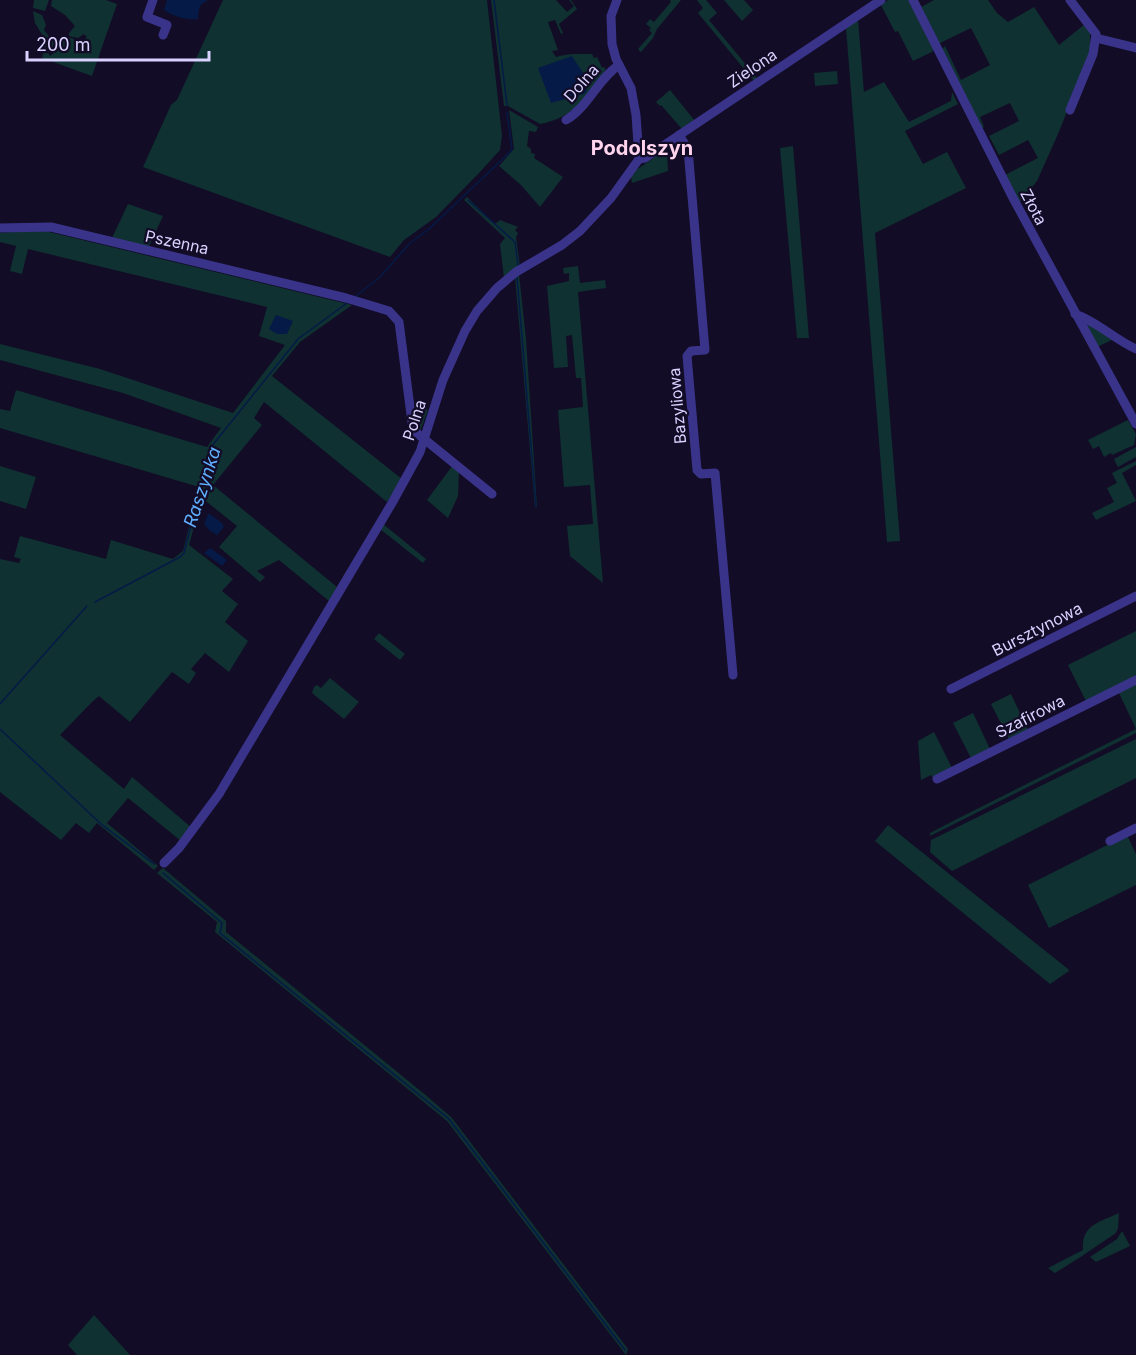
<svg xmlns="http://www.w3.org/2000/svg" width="1136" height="1355" font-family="Inter,sans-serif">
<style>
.green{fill:#0f3131}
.water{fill:#051a47}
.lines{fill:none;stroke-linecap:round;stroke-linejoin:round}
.stream{stroke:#051a47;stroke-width:1.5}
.minor{stroke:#3a338a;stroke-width:9}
.labels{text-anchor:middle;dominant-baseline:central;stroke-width:4.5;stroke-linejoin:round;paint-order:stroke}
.street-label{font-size:16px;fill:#d9d2ff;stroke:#120c26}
.water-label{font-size:18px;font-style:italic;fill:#60aeff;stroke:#120c26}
.quarter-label{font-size:20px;font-weight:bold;fill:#ffd4ed;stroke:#120c26}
</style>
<rect width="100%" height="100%" fill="#120c26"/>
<!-- green -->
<g class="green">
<path d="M34,0H49L45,11L33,8Z"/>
<path d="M52,0H106L117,4L92,76L42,58L46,41L35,23L33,11L42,15L46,25L44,30L54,43L53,47L47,51L50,56L56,51L54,48L56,40L57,42L64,36L82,41L87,37L84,34L78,38L69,36V33L75,26L65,15L51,6Z"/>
<path d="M223,0H487L502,136L500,150L479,173L436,217L404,240L390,257L143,167L171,105L177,100Z"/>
<path d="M491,0H556L567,12L574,6L569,0H571L577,9L559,24L563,33L561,34L555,20L548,22L558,50L552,51L556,57C568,53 579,54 592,54L594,58L597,57L602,68L604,67L606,70C587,96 574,118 540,124L508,106H504Z"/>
<path d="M670,0H681L657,29L653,38L641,52L638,49L652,33L649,30L651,28L646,24L650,19L654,22L671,2Z"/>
<path d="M697,0H706L717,13L709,20L757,78L754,81L698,13L703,8Z"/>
<path d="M724,0H744L753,10L742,21Z"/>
<path d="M888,0H909L934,49L932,52L913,61L898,31L895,32L881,5Z"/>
<path d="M934,0H988L997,13L1008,22L1034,7L1059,45L1085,24L1090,31V54L1058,134L1037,181L1020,202L1003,176L1038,158L1028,140L999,155L989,136L1019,121L1010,103L980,117L984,127L981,129L942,49L945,46L961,80L990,65L971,28L938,44L921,7Z"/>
<path d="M858,20L864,92L884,82L909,122L951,101L952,92L958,104L905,131L923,164L947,152L966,188L875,233L900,541L887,542L846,28Z"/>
<path d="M837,71L838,84L815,86L814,73Z"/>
<path d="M670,90L695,121L690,123L682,129L661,105L660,106L656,102Z"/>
<path d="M509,110L538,127L536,132L529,131L527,146L531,149V153L535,154L534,158L563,177L540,207L521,185L499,166L514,149Z"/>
<path d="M793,146L809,338H797L780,148Z"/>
<path d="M667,149L668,171L632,183L631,177L636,170Z"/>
<path d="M467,197L495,224L500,220L518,227L515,230L518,233L516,237L520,267L504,278L500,244L505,238L464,200Z"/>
<path d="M128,204L163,216L148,248L112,238Z"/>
<path d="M41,230L352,305L300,342L272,376L402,479L387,502L264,402L254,418L262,425L213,485L337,587L329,601L279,560L257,571L265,577L260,582L219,547L237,526L202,498L189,545L233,579L222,591L238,604L225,622L248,641L229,672L205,653L191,669L196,673L189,684L172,672L130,722L99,696L92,702L60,735L124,789L132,777L192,828L181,841L128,798L107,823L158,866L154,870L97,823L89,833L76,823L61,840L0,792V559L19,563L21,559L14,557L20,536L106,559L111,540L173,559L183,551L199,487L0,428V409L10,411L16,390L207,447L221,428L123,393L0,360V344L100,369L233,413L285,345L259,336L267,307L28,249L22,274L10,271L16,246L0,242V233Z"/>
<path d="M578,266L580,283L605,280L606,288L578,292L603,583L570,556L567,526L593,524L590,485L564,487L558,410L583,407L581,378H576L572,335L566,336L568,367L554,368L547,286L569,281V273L564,274L563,268Z"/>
<path d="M519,274L526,339L537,507H535L515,277Z"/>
<path d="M1085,320L1114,339L1097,347Z"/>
<path d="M412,404H421L428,410L420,432L415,428Z"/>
<path d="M1128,420L1136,434L1134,445L1112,455L1111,453L1104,457L1099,446L1093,449L1088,440Z"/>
<path d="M1136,447V457L1118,467L1114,459Z"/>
<path d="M1136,461V465L1122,473L1136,501L1096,520L1092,513L1114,502L1107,488L1117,483L1112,473Z"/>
<path d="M453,465L459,470L458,496L448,518L427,500Z"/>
<path d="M0,466L36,477L26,509L0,501Z"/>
<path d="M383,524L426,559L423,563L380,529Z"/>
<path d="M1136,631V676L1086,701L1068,665Z"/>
<path d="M379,633L405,654L400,660L374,639Z"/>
<path d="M330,678L359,702L344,719L312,693L314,687L317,685L321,688Z"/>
<path d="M1136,684V729L1119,693Z"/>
<path d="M1011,694L1028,730L1009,739L991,704Z"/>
<path d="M973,713L990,749L971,758L953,723Z"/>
<path d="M1136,729V733L930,836V833L957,819Z"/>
<path d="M934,732L952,768L933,778L931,775L921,780L918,741Z"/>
<path d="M1136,739V778L952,871L930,852L931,840Z"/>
<path d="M888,825L1068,969L1069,971L1050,984L875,841Z"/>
<path d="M1127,835L1136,854V885L1049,928L1028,885Z"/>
<path d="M163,868L226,921V932L428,1097L452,1118L628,1349L626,1355L447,1121L215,932L217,922L157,873Z"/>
<path d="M1119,1213L1118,1228L1116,1233L1079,1258L1055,1273L1048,1268L1083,1250C1081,1225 1100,1222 1119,1213Z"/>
<path d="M1122,1231L1130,1246L1096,1262L1090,1257L1117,1239Z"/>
<path d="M94,1315L130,1355H77L68,1345Z"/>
</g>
<!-- water -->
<g class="water">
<path d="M167,0H209C198,4 199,9 198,19C185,20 175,17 164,10Z"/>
<path d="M572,56L583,73L587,91L584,94L551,103L538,68Z"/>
<path d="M276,315L293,321L287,334H277L269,329Z"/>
<path d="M208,514H210L222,523L224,527L217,535L210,531L204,524Z"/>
<path d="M210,548L227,560L222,566L204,553Z"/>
</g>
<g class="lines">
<!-- stream -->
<g class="stream">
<path d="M494,0L507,105"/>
<path d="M468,200L515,242L518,265"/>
<path d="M517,277L536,506"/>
<path d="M356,296L380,277L409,244L430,228L508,154L512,149L507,112"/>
<path d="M95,602L180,557L184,553L211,447L298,339L347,303"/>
<path d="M0,704L87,606"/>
<path d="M0,729L101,824L154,864"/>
<path d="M163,873L222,923L220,933L449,1119L625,1350"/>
</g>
<!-- minor -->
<g class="minor">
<path d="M153,0L147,17L167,25L163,35"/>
<path d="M913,0L1013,198L1136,424"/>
<path d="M1096,38L1136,48"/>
<path d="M1070,110L1093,54L1096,34L1070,0"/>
<path d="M566,120C588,107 598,79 619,65"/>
<path d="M679,135L688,149L705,350L691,351L687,356L697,470L701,474L715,473L733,675"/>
<path d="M639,159L645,158L881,0"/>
<path d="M0,228L51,227L346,298L389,311L399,322L413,430L492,494"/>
<path d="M1075,314C1098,322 1114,339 1136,349"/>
<path d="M951,689L1136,596"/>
<path d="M937,779L1136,680"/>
<path d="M1110,841L1136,828"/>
<path d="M164,863L179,848L219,794L392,503L420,452L443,380L465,331L477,311L497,288L516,272L562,245L580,231L611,198L639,159L636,115L631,88L616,59L612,44L611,16L617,0"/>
</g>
</g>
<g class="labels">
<!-- street labels -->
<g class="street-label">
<text transform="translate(752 68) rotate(-34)">Zielona</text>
<text transform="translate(581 83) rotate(-49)">Dolna</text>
<text transform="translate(1034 207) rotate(62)">Złota</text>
<text transform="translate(177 242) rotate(12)">Pszenna</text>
<text transform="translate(677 406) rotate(-95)">Bazyliowa</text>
<text transform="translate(414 420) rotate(-72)">Polna</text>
<text transform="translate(1037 629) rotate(-27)">Bursztynowa</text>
<text transform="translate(1030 716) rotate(-27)">Szafirowa</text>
</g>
<!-- water labels -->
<g class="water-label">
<text transform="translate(202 487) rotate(-72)">Raszynka</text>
</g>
<!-- quarter labels -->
<g class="quarter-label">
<text x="642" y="148">Podolszyn</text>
</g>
</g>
<!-- scale -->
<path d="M27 51v9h182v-9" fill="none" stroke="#d9d2ff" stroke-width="3"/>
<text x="36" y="51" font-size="18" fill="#d9d2ff" stroke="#120c26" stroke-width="4.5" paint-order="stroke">200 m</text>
</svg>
